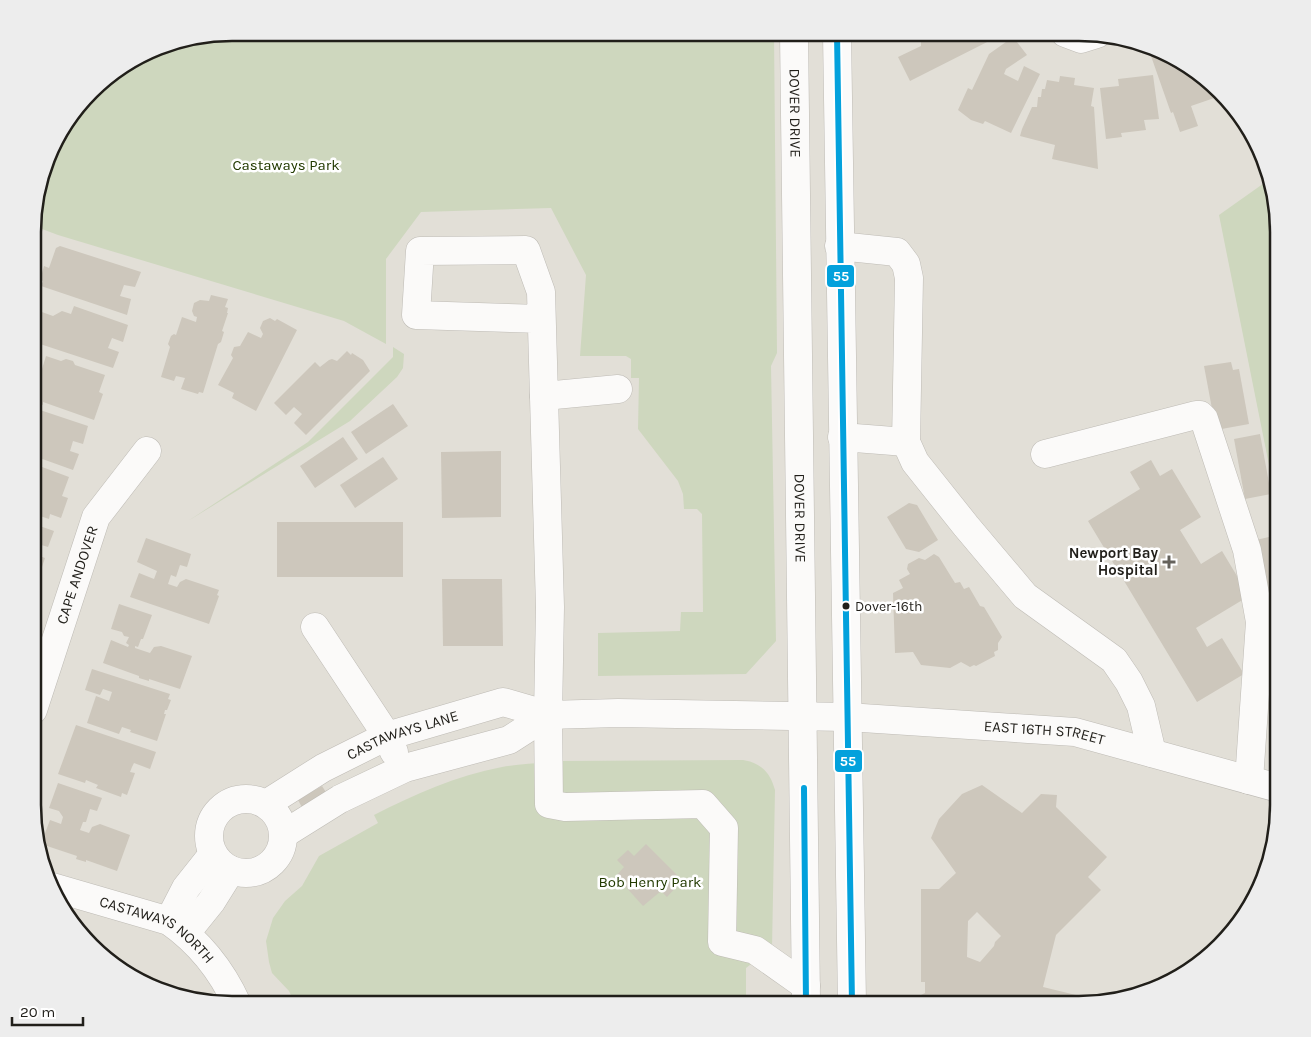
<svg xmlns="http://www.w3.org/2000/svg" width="1311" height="1037" font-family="Karla,sans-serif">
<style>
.green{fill:#ced7be}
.building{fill:#cdc7bc;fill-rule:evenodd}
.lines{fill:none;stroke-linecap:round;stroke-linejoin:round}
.minor-casing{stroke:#bebbb5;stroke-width:29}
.minor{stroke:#fbfaf9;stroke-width:28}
.bus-1-casing{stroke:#fff;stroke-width:10}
.bus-1{stroke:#03a1dc;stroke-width:6}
.poi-dot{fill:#65625c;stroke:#fff;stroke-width:2}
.bus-dot{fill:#211f1a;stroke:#fff;stroke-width:2}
.labels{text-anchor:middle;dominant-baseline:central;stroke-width:5;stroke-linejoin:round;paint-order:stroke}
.bus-label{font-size:14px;fill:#211f1a;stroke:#fff;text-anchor:start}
.street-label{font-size:15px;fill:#211f1a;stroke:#fff}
.park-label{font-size:15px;fill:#223a00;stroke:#fff}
.poi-label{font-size:15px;font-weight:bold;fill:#211f1a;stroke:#fff;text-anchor:end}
.rim{fill:none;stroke:#211f1a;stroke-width:2.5}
.line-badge{stroke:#fff;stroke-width:2}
.badge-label{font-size:14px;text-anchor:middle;font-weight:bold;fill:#fff}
</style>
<rect width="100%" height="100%" fill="#e2dfd7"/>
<!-- green -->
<g class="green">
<path d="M232,33H774L777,353L771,366L776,641L746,674L598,676V633L680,631L681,612H703L702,514L697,509H684L683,494L678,481L638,429L639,378H631V359L626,356H580L586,275L551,208L421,212L386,259V344L344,321L58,235L34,226V206L59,133L101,82L168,43Z"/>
<path d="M1267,181L1278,232V510L1219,215Z"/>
<path d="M393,347L404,354L403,368L397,377L350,421L188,521L308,442L393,357Z"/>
<path d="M743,760C761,763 770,772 775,790L772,948L746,968V1004H295L289,991L272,973L269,962L266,941L273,918L285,901L302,886L319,856L378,823L374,815C415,794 456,776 502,767C521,764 540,763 559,761Z"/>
</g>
<!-- building -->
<g class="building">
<path d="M921,33H1005L910,81L898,57L921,46Z"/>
<path d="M1013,37L1027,55L1006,69L1004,74L1018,81L1024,66L1040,74L1011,133L985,121L983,124L971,120L958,110L968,88L972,90L989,54Z"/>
<path d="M1163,52L1211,82L1220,96L1191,106L1198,126L1180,132L1173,112L1171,113L1151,56Z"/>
<path d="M1153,75L1159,119L1144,120L1146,130L1121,133L1122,137L1106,139L1100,88L1119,86L1118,79Z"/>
<path d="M1060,76L1075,78L1074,85L1094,88L1091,106L1094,107L1098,169L1052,159L1055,145L1020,136L1022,129L1032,107H1037L1038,97H1041L1042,89H1045L1047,80L1059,82Z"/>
<path d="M60,246L141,272L135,287L124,285L120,296L131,299L127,315L41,286L43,281L40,280L44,266L49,268L56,248Z"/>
<path d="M211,295L228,299L225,307L228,308L227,313H228L222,331L224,332L221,342L218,344L203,393L199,392L198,394L181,389L185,378L176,376L174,381L161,377L170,347L168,344L171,336L174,334L176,335L182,317L196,322L197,317L194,316L192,311L194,303L200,300L209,301Z"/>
<path d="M74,306L128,325L123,342L112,338L108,348L119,352L113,368L34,342V320L39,311L53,316L62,311L71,314Z"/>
<path d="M270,318L275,321L277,319L297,330L256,411L232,398L234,393L218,385L233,358L231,355L234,347L240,346L248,332L261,338L263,334L260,328L263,321Z"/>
<path d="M347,351L351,355L352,353L363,360L370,371L306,435L294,423L302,414L294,407L286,415L274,403L315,362L320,367L329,360L332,359L337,361Z"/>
<path d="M46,356L61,361L66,359L73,361L75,365L105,375L99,392L103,394L94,420L43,402V405L34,402V362L37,367L42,369Z"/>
<path d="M1231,362L1233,370L1239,369L1249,424L1216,430L1204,366Z"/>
<path d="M393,404L408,426L366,454L351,432Z"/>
<path d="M34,408L88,426L83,444L73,441L70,451L79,454L73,470L34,456Z"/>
<path d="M1260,434L1271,494L1245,499L1234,439Z"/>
<path d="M343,437L358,459L315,488L300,466Z"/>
<path d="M501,451V517L442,518L441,452Z"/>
<path d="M383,457L398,479L355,508L340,485Z"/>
<path d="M1151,460L1160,476L1172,469L1201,517L1180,530L1201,564L1222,551L1249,596L1196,628L1207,647L1222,638L1244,674L1197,702L1088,521L1140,489L1130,472Z"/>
<path d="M34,464L69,477L62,496L68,498L61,518L50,514L49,519L34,514Z"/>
<path d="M909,503L917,505L938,540L919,552L906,549L887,517Z"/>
<rect x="277" y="522" width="126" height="55"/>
<path d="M34,524L54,531L48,547L38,544L34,554L45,558L40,573L33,571Z"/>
<path d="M1278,535V626L1271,627L1256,540Z"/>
<path d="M146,538L191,554L187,567L180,565L176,577L171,575L168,584L177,587L180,582L186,579L219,590L217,595L219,596L209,624L130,597L139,573L154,579L157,571L137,562Z"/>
<path d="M934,554L939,557L955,583L960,582L964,589L969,587L980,606L984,607L1002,637L998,643V650L994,652L995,656L976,666L974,665L970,667L961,662L950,668L921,665L913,652L895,653L893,593L903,588L899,580L910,574L907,569L908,564L919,558L925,560Z"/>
<path d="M442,579H502L503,646H443Z"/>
<path d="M119,604L152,615L143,639H141L138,647L135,646V648L150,653L154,647L161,646L192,656L180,689L149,679V681L139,678V676L103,663L111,640L128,647L129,645L126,643L129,637L124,636L122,632L111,629Z"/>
<path d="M92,669L170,694L168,699L171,700L167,710H165L164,714H166L157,741L130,732L131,730L122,727L119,734L87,723L96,696L109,701L112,692L103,689L100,695L85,690Z"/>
<path d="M76,725L156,752L150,769L134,763L132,767L130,772L135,773L127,795L122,793L121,797L96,788L98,785L86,780L85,783L58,774Z"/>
<path d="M58,783L102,798L97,811L90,809L86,822H83L80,830L89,833L92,827L100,824L130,835L117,871L86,860V862L76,859L77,856L41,844L50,820L61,824L63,817L59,811L49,808Z"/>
<path d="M982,785L1022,813L1041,794L1057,795L1056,807L1107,857L1088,877L1101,890L1056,935L1043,987L1084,997L1082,1004H920L921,995L925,993V982H921V889H939L956,873L931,838L939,819L962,794ZM977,912L1001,936L995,942L994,946L980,962L967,957L968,921Z"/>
<path d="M322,786L329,797L304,811L298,800Z"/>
<path d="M646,844L677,875L673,878L679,884L667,897L661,891L643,906L616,876L624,867L617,860L628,850L634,856Z"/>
</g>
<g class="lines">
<defs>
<g id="minor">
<path id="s1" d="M794,33L806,999"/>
<path d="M837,33L852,1004"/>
<path d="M1065,33L1081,39L1097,34"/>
<path d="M839,246L897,252L906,264L909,278L906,442L915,462L966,526L1025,596L1114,660L1129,682L1141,706L1152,753"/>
<path d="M541,319L416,315L420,251L526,250L541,292L550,607L548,715L549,804L565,807L703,804L724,828L722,942L755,950L806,986"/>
<path d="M544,396L618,389"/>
<path d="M842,437L906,442"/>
<path d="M1045,454L1196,415H1200L1204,419L1247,550L1260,622L1249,780"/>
<path d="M315,627L387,736L394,752"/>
<path id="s2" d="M33,710L96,517L147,451"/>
<circle cx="246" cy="836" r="37"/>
<path id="s3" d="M266,804L323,768L387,736L503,702L548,715L618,713L847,717L1075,732L1278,788"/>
<path d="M284,834L340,799L405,768L509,740L548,715"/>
<path id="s4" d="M52,887L169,921C199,942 222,971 237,1004"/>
<path d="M169,921L186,888L213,854"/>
<path d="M186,933L211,902L231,870"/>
</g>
</defs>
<!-- minor casing -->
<use href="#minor" class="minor-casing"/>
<!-- minor -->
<use href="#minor" class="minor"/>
<defs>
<g id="bus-1">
<path d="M837,33L852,1004"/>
<path d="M804,788L806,1004"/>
</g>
</defs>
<!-- bus-1 casing -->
<use href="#bus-1" class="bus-1-casing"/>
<!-- bus-1 -->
<use href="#bus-1" class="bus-1"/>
</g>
<!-- markers -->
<path class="poi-dot" d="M1166.5 554.5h5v5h5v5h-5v5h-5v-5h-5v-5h5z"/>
<circle class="bus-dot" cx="846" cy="606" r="4.5"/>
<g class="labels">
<!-- bus labels -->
<g class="bus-label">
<text x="855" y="606">Dover-16th</text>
</g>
<!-- street labels -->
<g class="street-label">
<text stroke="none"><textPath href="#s1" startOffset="80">DOVER DRIVE</textPath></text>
<text stroke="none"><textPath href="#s1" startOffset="485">DOVER DRIVE</textPath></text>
<text stroke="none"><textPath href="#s2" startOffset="142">CAPE ANDOVER</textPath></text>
<text stroke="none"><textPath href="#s3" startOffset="804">EAST 16TH STREET</textPath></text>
<text stroke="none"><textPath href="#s3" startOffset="154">CASTAWAYS LANE</textPath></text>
<text stroke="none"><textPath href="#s4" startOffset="115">CASTAWAYS NORTH</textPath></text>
</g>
<!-- park labels -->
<g class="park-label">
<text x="286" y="165">Castaways Park</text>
<text x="650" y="882">Bob Henry Park</text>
</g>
<!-- poi labels -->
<g class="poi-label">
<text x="1158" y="553">Newport Bay<tspan x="1158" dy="17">Hospital</tspan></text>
</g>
</g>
<!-- crop -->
<path d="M0 0H1311V1037H0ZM232 41H1079A191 191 0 0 1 1270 232V805A191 191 0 0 1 1079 996H232A191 191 0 0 1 41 805V232A191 191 0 0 1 232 41Z" fill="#ededed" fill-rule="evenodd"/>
<path class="rim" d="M232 41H1079A191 191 0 0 1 1270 232V805A191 191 0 0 1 1079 996H232A191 191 0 0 1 41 805V232A191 191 0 0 1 232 41Z"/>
<g class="line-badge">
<rect x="826" y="264" width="29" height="24" rx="5" fill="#03a1dc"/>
<rect x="834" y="749" width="29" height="24" rx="5" fill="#03a1dc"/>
</g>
<g class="badge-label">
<text x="841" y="281">55</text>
<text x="848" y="766">55</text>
</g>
<!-- scale -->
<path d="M12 1017v8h71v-8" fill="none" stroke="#211f1a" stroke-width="2.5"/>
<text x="20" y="1017" font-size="15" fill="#211f1a" stroke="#ffffff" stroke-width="4" paint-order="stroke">20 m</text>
</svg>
